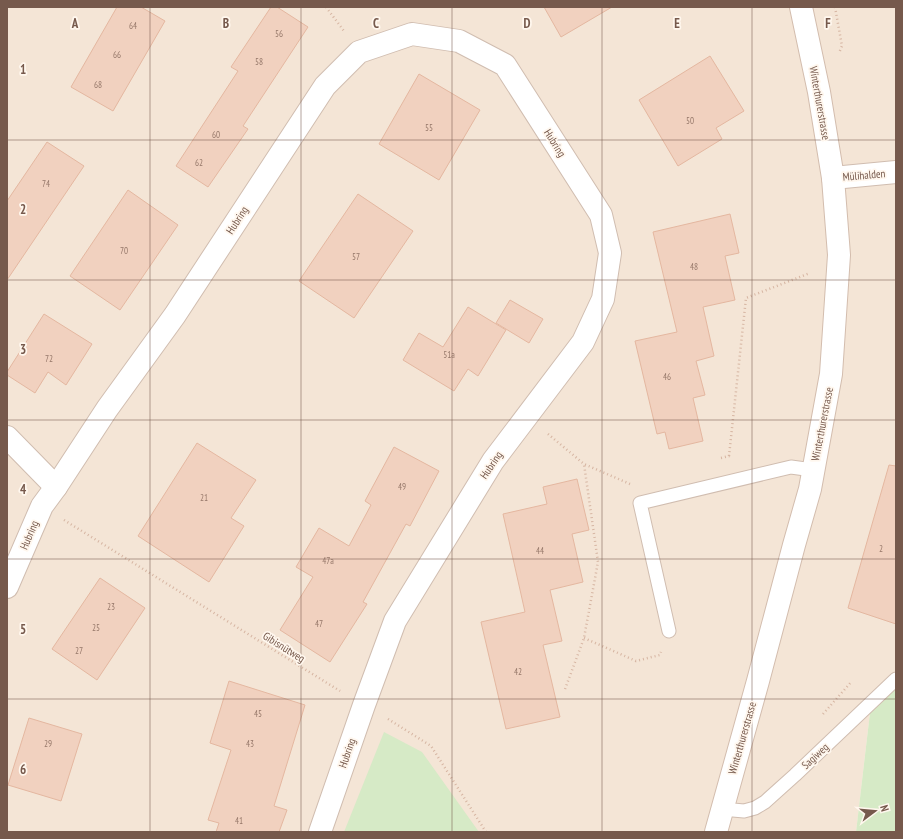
<svg xmlns="http://www.w3.org/2000/svg" width="903" height="839" font-family="'PT Sans Narrow',sans-serif">
<style>
.residential{fill:#f4e5d6}
.green{fill:#d6eac6}
.building{fill:#f1d1bf;stroke:#e4b7a0}
.lines{fill:none;stroke-linecap:round;stroke-linejoin:round}
.service-casing{stroke:#d0bdb0;stroke-width:15}
.minor-casing{stroke:#d0bdb0;stroke-width:24}
.secondary-casing{stroke:#d3bdae;stroke-width:24}
.path{stroke:#d6b5a2;stroke-width:2.5;stroke-dasharray:1 3;stroke-linecap:butt}
.service{stroke:#fff;stroke-width:13}
.minor{stroke:#fff;stroke-width:22}
.secondary{stroke:#fff;stroke-width:22}
.grid{fill:none;stroke:#76594c;stroke-width:1;stroke-opacity:0.55}
.labels{text-anchor:middle;dominant-baseline:central;stroke-width:3.5;stroke-linejoin:round;paint-order:stroke}
.number-label{font-size:9px;fill:#957769}
.street-label{font-size:11px;fill:#76594c;stroke:#fff7ee}
.grid-label{font-size:13px;text-anchor:middle;font-weight:bold;fill:#76594c;stroke:#fff7ee;stroke-width:3.5;stroke-linejoin:round;paint-order:stroke}
</style>
<rect width="100%" height="100%" fill="#fcf3e8"/>
<!-- residential -->
<path class="residential" d="M7,7H896V679L871,704L856,832H7Z"/>
<!-- green -->
<g class="green">
<path d="M896,679V832H856L871,704Z"/>
<path d="M384,732L422,752L479,832H344Z"/>
</g>
<!-- building -->
<g class="building">
<path d="M117,7H141L165,21L113,111L71,87Z"/>
<path d="M271,7H277L308,27L243,126L248,129L208,187L176,166L238,71L231,67Z"/>
<path d="M544,7H612L561,37Z"/>
<path d="M710,56L744,111L716,128L722,139L678,166L639,100Z"/>
<path d="M419,74L480,110L439,180L379,144Z"/>
<path d="M47,142L84,166L7,280V201Z"/>
<path d="M128,190L178,225L120,310L70,276Z"/>
<path d="M358,194L413,231L354,318L299,281Z"/>
<path d="M730,214L739,253L725,256L735,300L703,307L714,356L696,361L705,395L693,398L703,441L669,449L665,432L657,434L635,341L677,332L653,232Z"/>
<path d="M510,300L543,319L529,343L496,323Z"/>
<path d="M468,307L506,330L478,376L468,369L454,391L403,360L419,333L443,347Z"/>
<path d="M44,314L92,344L66,385L48,372L35,393L7,375V372Z"/>
<path d="M197,443L256,480L231,518L244,526L209,582L138,536Z"/>
<path d="M394,447L439,471L410,526L406,524L363,602L367,604L330,662L280,630L313,577L296,567L319,528L349,546L371,505L365,501Z"/>
<path d="M889,465L896,466V624L848,608Z"/>
<path d="M577,479L589,530L572,534L583,582L550,590L562,641L543,645L560,717L506,729L481,622L525,612L503,514L547,504L543,487Z"/>
<path d="M100,578L145,608L97,680L52,649Z"/>
<path d="M229,681L305,705L274,806L287,810L279,832H216L219,823L208,820L231,750L210,743Z"/>
<path d="M29,718L82,734L61,801L8,785Z"/>
</g>
<g class="lines">
<defs>
<g id="service">
<path d="M669,631L640,503L791,467L813,470"/>
<path d="M722,809L744,811L755,808L765,802L795,775L896,679"/>
</g>
<g id="minor">
<path d="M833,178L896,172"/>
<path d="M7,437L56,487"/>
<path d="M7,587L42,506L56,487L107,409L175,315L325,86L359,52L412,34L459,41L505,65L601,215L610,253L603,299L583,342L493,461L395,621L364,705L320,832"/>
</g>
<path id="secondary" d="M716,832L758,681L794,545L810,489L831,374L839,255L833,178L819,92L801,7"/>
</defs>
<!-- service casing -->
<use href="#service" class="service-casing"/>
<!-- minor casing -->
<use href="#minor" class="minor-casing"/>
<!-- secondary casing -->
<use href="#secondary" class="secondary-casing"/>
<!-- path -->
<g class="path">
<path d="M326,7L344,31"/>
<path d="M835,7L842,46L839,53"/>
<path d="M548,434L584,464L630,484"/>
<path d="M729,456L746,298L810,273"/>
<path d="M721,458L729,456L732,457"/>
<path d="M64,520L340,691"/>
<path d="M584,638L636,661L660,655L661,652"/>
<path d="M565,689L584,638L598,562L584,464"/>
<path d="M823,714L852,681"/>
<path d="M388,719L431,746L486,832"/>
</g>
<!-- service -->
<use href="#service" class="service"/>
<!-- minor -->
<use href="#minor" class="minor"/>
<!-- secondary -->
<use href="#secondary" class="secondary"/>
</g>
<!-- grid -->
<path class="grid" d="M150,7V832M301,7V832M452,7V832M602,7V832M752,7V832M7,140H896M7,280H896M7,420H896M7,559H896M7,699H896"/>
<g class="labels">
<!-- number labels -->
<g class="number-label">
<text x="133" y="25">64</text>
<text x="279" y="33">56</text>
<text x="117" y="54">66</text>
<text x="259" y="61">58</text>
<text x="98" y="84">68</text>
<text x="690" y="120">50</text>
<text x="429" y="127">55</text>
<text x="216" y="134">60</text>
<text x="199" y="162">62</text>
<text x="46" y="183">74</text>
<text x="124" y="250">70</text>
<text x="356" y="256">57</text>
<text x="694" y="266">48</text>
<text x="449" y="354">51a</text>
<text x="49" y="358">72</text>
<text x="667" y="376">46</text>
<text x="402" y="486">49</text>
<text x="204" y="497">21</text>
<text x="881" y="548">2</text>
<text x="540" y="550">44</text>
<text x="328" y="560">47a</text>
<text x="111" y="606">23</text>
<text x="319" y="623">47</text>
<text x="96" y="627">25</text>
<text x="79" y="650">27</text>
<text x="518" y="671">42</text>
<text x="258" y="713">45</text>
<text x="48" y="743">29</text>
<text x="250" y="743">43</text>
<text x="239" y="820">41</text>
</g>
<!-- street labels -->
<g class="street-label">
<text transform="translate(820 103) rotate(80)">Winterthurerstrasse</text>
<text transform="translate(555 143) rotate(58)">Hubring</text>
<text transform="translate(864 175) rotate(-5)">Mülihalden</text>
<text transform="translate(237 220) rotate(-57)">Hubring</text>
<text transform="translate(822 424) rotate(-79)">Winterthurerstrasse</text>
<text transform="translate(491 465) rotate(-56)">Hubring</text>
<text transform="translate(29 535) rotate(-67)">Hubring</text>
<text transform="translate(284 647) rotate(32)">Gibisnütweg</text>
<text transform="translate(742 738) rotate(-74)">Winterthurerstrasse</text>
<text transform="translate(347 753) rotate(-71)">Hubring</text>
<text transform="translate(815 756) rotate(-43)">Sagiweg</text>
</g>
</g>
<g class="grid-label">
<text x="75" y="28">A</text>
<text x="226" y="28">B</text>
<text x="376" y="28">C</text>
<text x="527" y="28">D</text>
<text x="677" y="28">E</text>
<text x="828" y="28">F</text>
<text x="23" y="74">1</text>
<text x="23" y="214">2</text>
<text x="23" y="354">3</text>
<text x="23" y="494">4</text>
<text x="23" y="634">5</text>
<text x="23" y="774">6</text>
</g>
<!-- border -->
<rect width="903" height="839" fill="none" stroke="#76594c" stroke-width="16"/>
<!-- north arrow -->
<g transform="translate(875 811) rotate(74)" stroke="#fff7ee" stroke-width="3" paint-order="stroke">
<path d="M0-3L7 15L0 10L-7 15Z" fill="#76594c"/>
<text y="-6" font-size="11" font-weight="bold" text-anchor="middle" fill="#76594c">N</text>
</g>
</svg>
